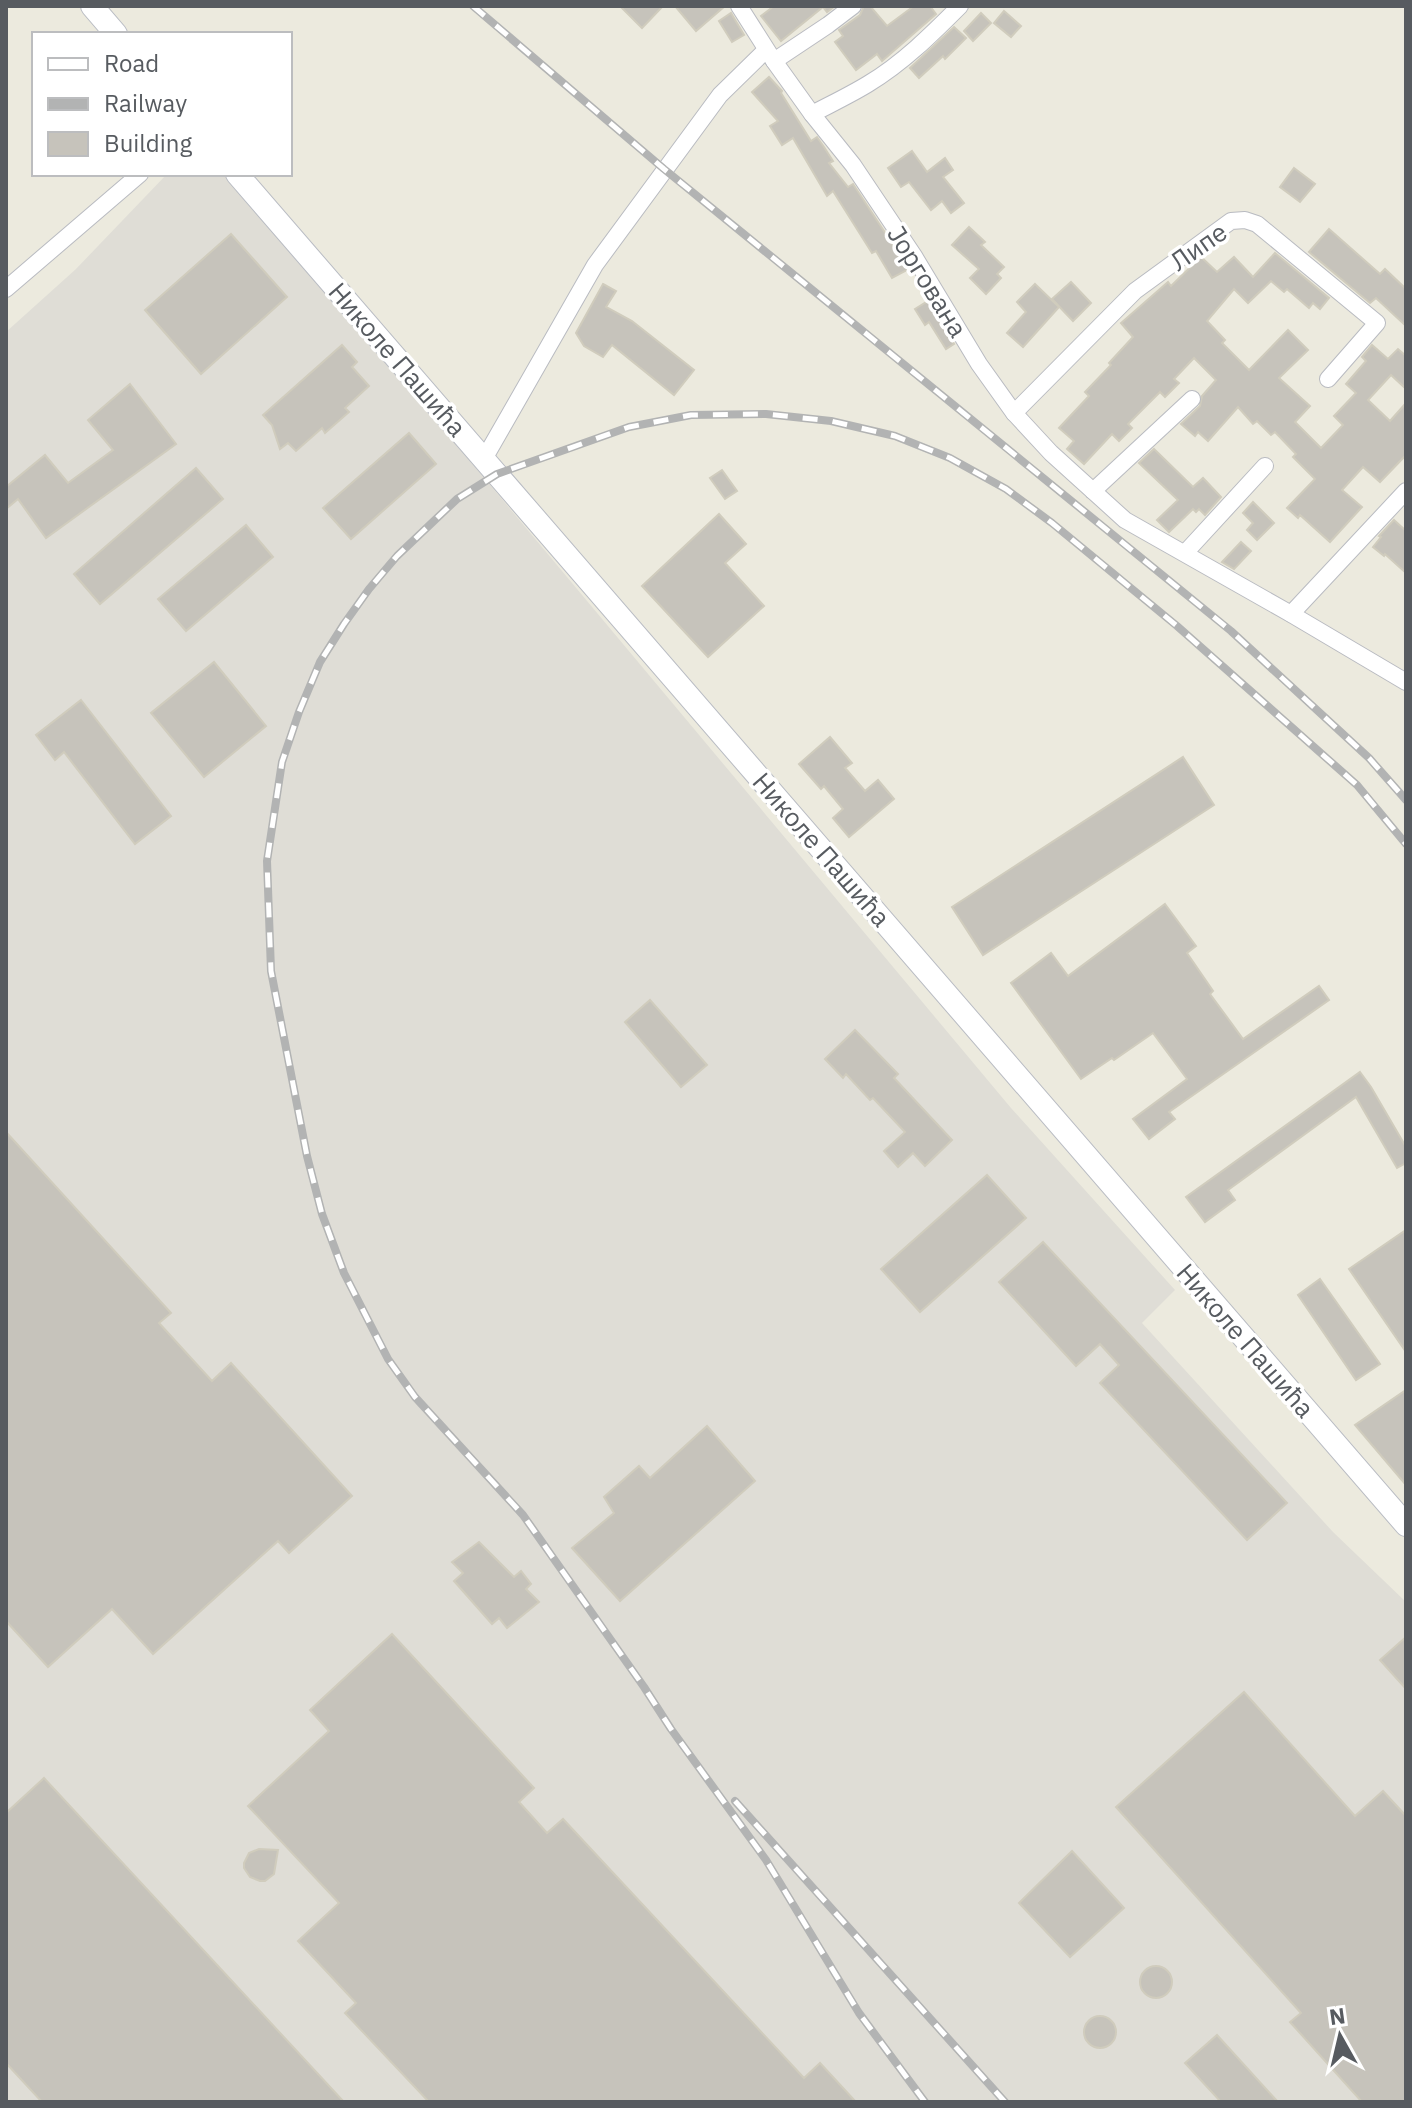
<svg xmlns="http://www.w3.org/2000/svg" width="1412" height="2108" font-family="'IBM Plex Sans',sans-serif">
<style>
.industrial{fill:#dfddd6}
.building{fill:#c6c3bb;stroke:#d0ccbd;stroke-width:2}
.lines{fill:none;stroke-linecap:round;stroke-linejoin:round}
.street-casing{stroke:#b9bbc1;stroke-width:18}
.secondary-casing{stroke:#b9bcc3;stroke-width:24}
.street{stroke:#fff;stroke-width:16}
.secondary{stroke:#fff;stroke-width:22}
.rail-casing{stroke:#b2b3b3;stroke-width:8}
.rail{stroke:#fff;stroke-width:5;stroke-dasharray:15;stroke-linecap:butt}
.labels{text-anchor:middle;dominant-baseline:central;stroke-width:7;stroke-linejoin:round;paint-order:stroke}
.street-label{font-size:26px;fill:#575b60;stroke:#fff}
</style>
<rect width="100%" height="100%" fill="#eceade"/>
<!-- industrial -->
<path class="industrial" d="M167,174H230L1011,1108L1175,1290L1142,1323L1333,1532L1406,1602V2102H6V332L76,269Z"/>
<!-- building -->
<g class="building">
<path d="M620,6H663L642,28Z"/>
<path d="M675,6H725L696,31Z"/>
<path d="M774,6H835L827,12L823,7L781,41L761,16Z"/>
<path d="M864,6H870L887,26L914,6H930L936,14L882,61L877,54L856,70L835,42L843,36L839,30L860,15Z"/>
<path d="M1004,11L1021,26L1011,37L994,23Z"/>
<path d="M731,13L744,35L732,42L719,21Z"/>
<path d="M981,13L991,23L973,41L964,31Z"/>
<path d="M954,27L966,38L945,59L943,56L919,78L910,68Z"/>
<path d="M769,77L782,91L781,93L811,141L817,137L824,147L833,161L829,163L848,187L853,184L909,269L892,278L876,251L872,253L833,191L827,196L793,138L782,145L770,126L778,121L752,92Z"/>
<path d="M912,151L927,172L945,158L953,170L943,177L964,203L951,213L942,201L931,210L909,182L901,187L888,168Z"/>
<path d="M1294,168L1315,184L1300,202L1280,187Z"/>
<path d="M969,227L985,242L981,245L1004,267L997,274L1001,278L986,294L970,278L979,269L952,245Z"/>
<path d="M1329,229L1380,274L1385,269L1406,289V326L1376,298L1370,303L1309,252Z"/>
<path d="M231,234L287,297L201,374L145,310Z"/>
<path d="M1275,253L1329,298L1320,309L1313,303L1309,308L1287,289L1284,292L1271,281L1248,303L1234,289L1207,321L1225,340L1222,343L1249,370L1288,330L1308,350L1279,378L1310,406L1295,422L1321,448L1343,425L1334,416L1356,393L1346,384L1366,361L1362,357L1372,345L1388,359L1398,349L1406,356V389L1391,375L1368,400L1390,421L1406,403V455L1380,482L1363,467L1342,490L1362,507L1330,542L1300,515L1298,518L1287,508L1315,479L1293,457L1296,454L1275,432L1271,435L1257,421L1253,424L1238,407L1208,441L1198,432L1195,436L1181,424L1200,406L1202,396L1216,380L1194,358L1174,379L1179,383L1165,397L1160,392L1128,424L1132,428L1119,441L1112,434L1084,464L1067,449L1074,441L1059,428L1089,396L1085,392L1111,365L1109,363L1133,337L1121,323L1168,282L1171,286L1201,257L1217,272L1234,257L1253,277Z"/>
<path d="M1071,282L1091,303L1073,321L1052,299Z"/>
<path d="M603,284L616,291L606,307L632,321L694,370L674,395L612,345L603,357L584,346L576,333Z"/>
<path d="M1035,284L1059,307L1023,347L1007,333L1026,312L1017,302Z"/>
<path d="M928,301L954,344L946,349L929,322L925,325L915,309Z"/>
<path d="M342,345L357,362L352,367L369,386L345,408L349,412L325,433L322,428L296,451L288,443L280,449L272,425L263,415Z"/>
<path d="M130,384L176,444L46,538L18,499L6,509V487L45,455L68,483L113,450L88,420Z"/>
<path d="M409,433L436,464L351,539L323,508Z"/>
<path d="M1154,449L1193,487L1203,478L1221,497L1205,515L1199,509L1196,512L1193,509L1169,532L1157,520L1178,500L1139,463Z"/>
<path d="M196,468L223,499L100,604L74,574Z"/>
<path d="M722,470L737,491L725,499L710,478Z"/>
<path d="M1253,502L1274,523L1257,540L1247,530L1253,523L1243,513Z"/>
<path d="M719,514L746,544L725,563L764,606L708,657L642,586Z"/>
<path d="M1394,520L1406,531V573L1385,554L1384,556L1373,547L1381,537L1379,536Z"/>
<path d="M246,525L273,557L186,631L158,599Z"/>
<path d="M1241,542L1251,551L1234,569L1222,562Z"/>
<path d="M214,662L266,726L204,777L151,713Z"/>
<path d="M81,700L171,816L135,844L64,752L55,760L36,735Z"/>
<path d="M830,737L852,763L845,768L865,791L878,780L894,799L849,837L833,818L843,809L824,786L821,789L799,764Z"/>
<path d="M1183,757L1214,805L983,955L952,907Z"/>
<path d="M1165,904L1196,946L1187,953L1213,991L1210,994L1243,1039L1319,986L1329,1000L1169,1112L1175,1119L1149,1139L1133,1119L1187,1079L1153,1033L1114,1060L1112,1058L1081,1079L1011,983L1051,953L1068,976Z"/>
<path d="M650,1000L707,1065L681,1087L625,1022Z"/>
<path d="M855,1030L898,1074L894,1078L952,1140L925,1166L913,1153L898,1167L884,1151L905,1132L873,1098L870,1100L846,1074L843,1078L825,1059Z"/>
<path d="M1360,1072L1371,1087L1406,1147V1163L1397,1168L1356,1097L1228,1190L1235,1200L1205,1222L1186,1197Z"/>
<path d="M6,1132L171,1313L159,1323L212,1381L231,1363L352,1496L289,1553L278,1541L153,1654L112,1609L48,1667L6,1621Z"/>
<path d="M987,1175L1026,1218L920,1312L881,1269Z"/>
<path d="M1406,1230V1352L1349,1269Z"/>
<path d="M1043,1242L1287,1503L1247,1540L1100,1383L1119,1365L1100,1344L1076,1366L999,1282Z"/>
<path d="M1320,1279L1380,1364L1356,1380L1298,1295Z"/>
<path d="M1406,1390V1485L1355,1425Z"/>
<path d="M707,1426L755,1481L620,1601L572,1548L614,1513L604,1497L639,1466L650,1478Z"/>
<path d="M479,1542L514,1577L521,1571L531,1584L526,1589L539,1602L507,1628L499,1618L492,1624L454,1581L463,1573L452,1562Z"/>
<path d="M392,1634L534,1788L519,1802L547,1833L563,1819L804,2078L820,2063L856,2102H429L345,2013L356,2003L298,1941L339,1903L248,1806L329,1731L310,1710Z"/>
<path d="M1406,1637V1689L1380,1660Z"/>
<path d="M1244,1692L1355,1816L1383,1791L1406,1816V2102H1362L1290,2022L1301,2013L1116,1807Z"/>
<path d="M44,1778L344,2102H42L6,2063V1813Z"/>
<path d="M259,1849L278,1850L274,1874L265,1881H260L250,1877L244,1868V1863L249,1853Z"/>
<path d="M1072,1851L1124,1908L1070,1957L1019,1903Z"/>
<circle cx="1156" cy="1982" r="16"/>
<circle cx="1100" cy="2032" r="16"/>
<path d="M1217,2035L1278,2102H1221L1185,2063Z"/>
</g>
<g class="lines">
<defs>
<g id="street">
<path d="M739,6L774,61L812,114L853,165L914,256L979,364L1014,413L1051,453L1125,520L1291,614L1406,682"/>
<path d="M774,61L828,25L853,6"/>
<path d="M812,114C831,104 850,95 868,84C903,63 932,34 960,6"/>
<path d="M6,289L140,174"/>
<path d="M1014,413L1135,291L1231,221L1245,220L1257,224L1377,323L1328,379"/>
<path d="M484,459L595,265L720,95L766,50"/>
<path d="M1093,491L1192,399"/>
<path d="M1185,553L1265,466"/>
<path d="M1291,614L1406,491"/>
</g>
<g id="secondary">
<path d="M92,6L116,34"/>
<path d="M237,174L1406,1525"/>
</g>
</defs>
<!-- street casing -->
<use href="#street" class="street-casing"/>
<!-- secondary casing -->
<use href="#secondary" class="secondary-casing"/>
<!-- street -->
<use href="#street" class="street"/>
<!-- secondary -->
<use href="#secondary" class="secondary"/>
<defs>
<g id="rail">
<path d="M473,6L664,169L1231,631L1369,758L1406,800"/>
<path d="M735,1801L1005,2102"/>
<path d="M925,2102L859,2013L766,1860L671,1729L644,1687L523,1515L415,1397L388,1359L344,1273L322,1214L307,1156L271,971L267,861L282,762L299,712L320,662L344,624L369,589L397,556L457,499L497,474L629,427L691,415L766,414L831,421L895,436L950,458L1006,489L1052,523L1177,626L1357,785L1406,844"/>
</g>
</defs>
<!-- rail casing -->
<use href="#rail" class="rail-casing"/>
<!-- rail -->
<use href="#rail" class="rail"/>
</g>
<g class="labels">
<!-- street labels -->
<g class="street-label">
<text transform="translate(1198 246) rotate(-35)">Липе</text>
<text transform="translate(928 281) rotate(58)">Јоргована</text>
<text transform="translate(398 359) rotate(49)">Николе Пашића</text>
<text transform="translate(822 849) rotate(49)">Николе Пашића</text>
<text transform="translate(1246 1340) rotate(49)">Николе Пашића</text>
</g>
</g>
<!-- border -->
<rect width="1412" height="2108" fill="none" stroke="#575b60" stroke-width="16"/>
<!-- legend -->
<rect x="32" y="32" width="260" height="144" fill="#ffffff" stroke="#bcbdbf" stroke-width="2"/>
<rect x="48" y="58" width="40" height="12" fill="#ffffff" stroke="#bcbdbf" stroke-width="2"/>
<text x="104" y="72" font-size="24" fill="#575b60">Road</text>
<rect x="48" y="98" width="40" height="12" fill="#b2b3b3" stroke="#bcbdbf" stroke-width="2"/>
<text x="104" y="112" font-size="24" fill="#575b60">Railway</text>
<rect x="48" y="132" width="40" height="24" fill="#c6c3bb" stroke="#bcbdbf" stroke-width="2"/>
<text x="104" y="152" font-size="24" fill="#575b60">Building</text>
<!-- north arrow -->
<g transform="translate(1340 2036) rotate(352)" stroke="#ffffff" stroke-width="6" paint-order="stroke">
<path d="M0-6L14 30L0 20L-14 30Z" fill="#575b60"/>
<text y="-12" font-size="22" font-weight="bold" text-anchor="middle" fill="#575b60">N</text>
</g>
</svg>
